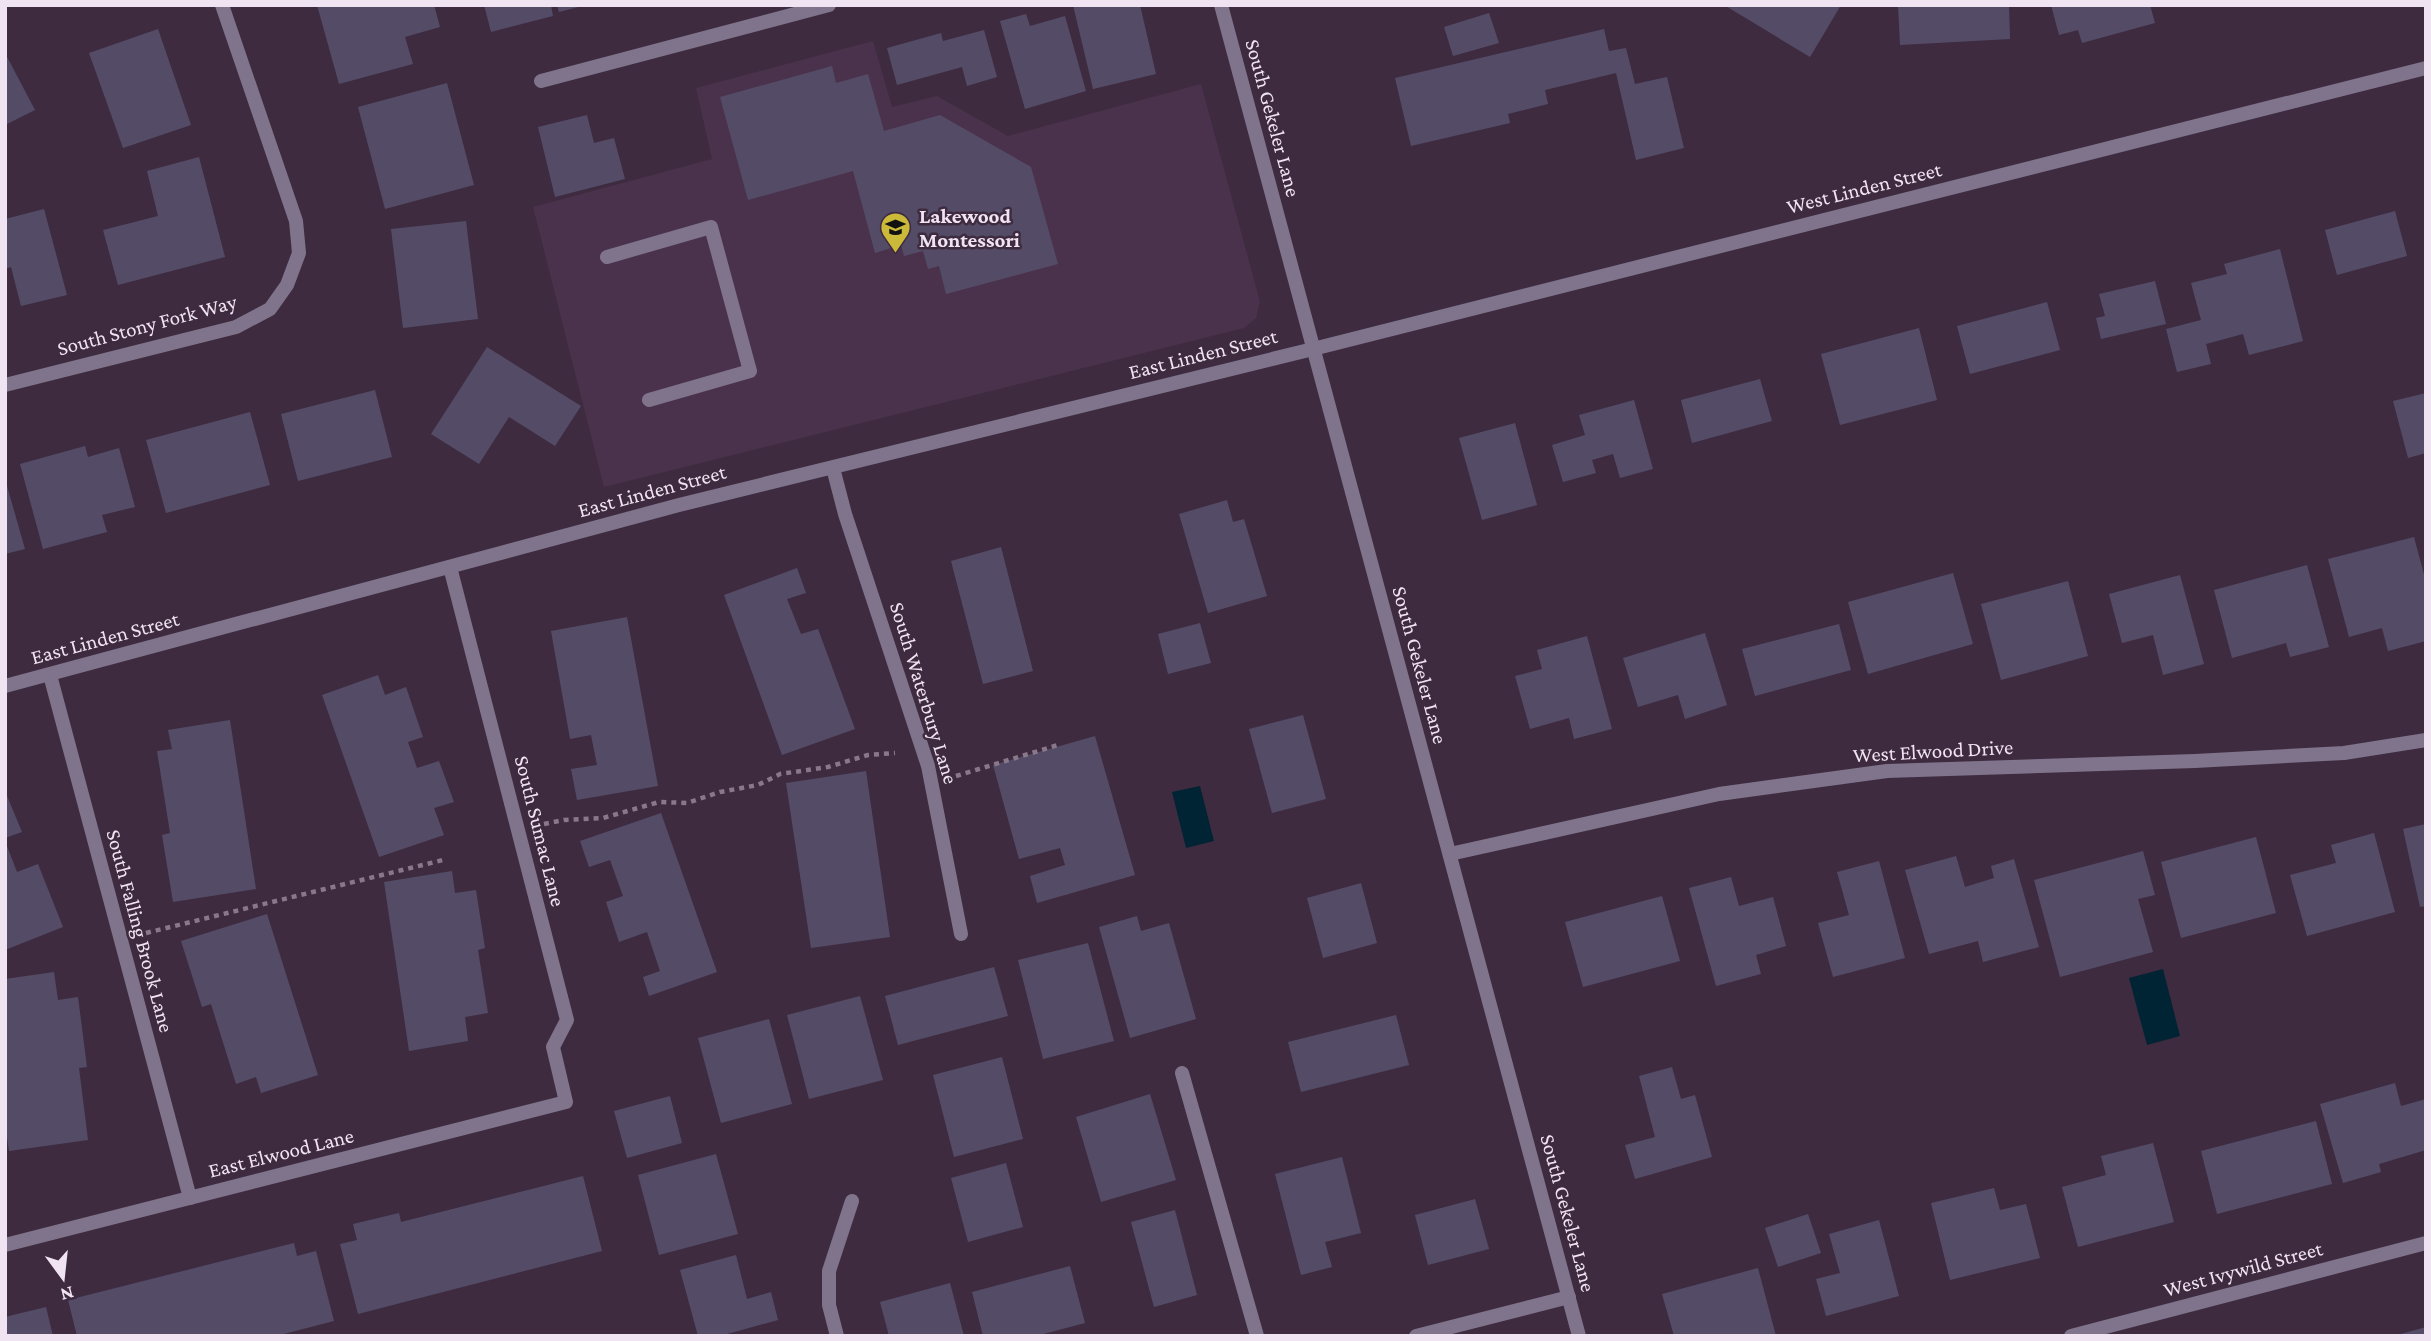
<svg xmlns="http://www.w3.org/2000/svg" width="2431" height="1341" font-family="'Crimson Pro',serif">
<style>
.built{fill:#4a324d}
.water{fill:#002433}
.building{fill:#544c67}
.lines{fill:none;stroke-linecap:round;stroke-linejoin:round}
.path{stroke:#89788a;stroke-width:4.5;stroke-dasharray:5 5;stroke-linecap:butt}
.service{stroke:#7f748b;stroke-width:14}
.minor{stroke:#7f748b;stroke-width:14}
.tertiary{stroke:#7f748b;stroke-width:14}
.labels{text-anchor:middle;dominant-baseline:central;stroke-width:5;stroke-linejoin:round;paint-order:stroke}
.street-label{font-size:21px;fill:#f1e4f2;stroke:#3e2b40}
.poi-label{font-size:21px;font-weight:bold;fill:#f1e4f2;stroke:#3e2b40;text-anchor:start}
</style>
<rect width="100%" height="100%" fill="#3e2b40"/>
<!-- built -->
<path class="built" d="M873,41L892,107L937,96L1008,136L1201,84L1260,302L1256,318L1244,328L604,487L533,207L712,159L696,88Z"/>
<!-- water -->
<g class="water">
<path d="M1200,786L1214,841L1186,848L1172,792Z"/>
<path d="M2163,969L2180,1036L2147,1045L2129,978Z"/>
</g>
<!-- building -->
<g class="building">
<path d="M317,5H416L417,7L434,5L440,27L405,37L413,64L339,84Z"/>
<path d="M484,5H551L553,16L491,32Z"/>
<path d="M557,5H582V6L559,12Z"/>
<path d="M1073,5H1140L1156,74L1093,89Z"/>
<path d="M1724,5H1841L1810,57Z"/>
<path d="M1898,5H2009L2010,39L1900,45Z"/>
<path d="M2051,5H2150L2155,23L2082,43L2078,30L2059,35Z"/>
<path d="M1489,13L1499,43L1453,56L1444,27Z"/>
<path d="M1026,14L1030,26L1065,16L1086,91L1025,109L1000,21Z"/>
<path d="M158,29L191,125L123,148L89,53Z"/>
<path d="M1604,29L1609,51L1626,48L1635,84L1667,77L1684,148L1636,160L1616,73L1545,90L1548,104L1508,114L1510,123L1411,146L1395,78Z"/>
<path d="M984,30L997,77L967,86L962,67L897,85L887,48L941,33L943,41Z"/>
<path d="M5,53L35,110L5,125Z"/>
<path d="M832,66L836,83L868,74L884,131L940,115L1031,167L1058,264L946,294L939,266L928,269L923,251L904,256L901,245L875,253L853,171L748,200L720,97Z"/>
<path d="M447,83L474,185L385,209L358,107Z"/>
<path d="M587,115L594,143L614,138L625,179L555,197L538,127Z"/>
<path d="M199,157L225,257L118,285L103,230L158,216L147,171Z"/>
<path d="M44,209L67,295L21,306L11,267L5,269V219Z"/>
<path d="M2395,211L2407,256L2337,275L2325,230Z"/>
<path d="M466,221L478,319L403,328L391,229Z"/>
<path d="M2280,249L2303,341L2249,355L2243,334L2206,344L2211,364L2177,372L2166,329L2201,320L2191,283L2227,274L2224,264Z"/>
<path d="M2155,281L2166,324L2101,339L2096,318L2105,316L2099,294Z"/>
<path d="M2047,302L2060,350L1970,374L1957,326Z"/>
<path d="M1919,328L1937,400L1840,425L1821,354Z"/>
<path d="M487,347L581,406L555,446L509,417L479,464L431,434Z"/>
<path d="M1760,379L1772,421L1692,443L1681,400Z"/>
<path d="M375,390L392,457L298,481L281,414Z"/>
<path d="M2426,393V453L2408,458L2393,401Z"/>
<path d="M1634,400L1653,469L1620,478L1613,454L1592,460L1596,473L1563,482L1552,445L1585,435L1579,415Z"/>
<path d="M250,412L270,485L166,513L146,440Z"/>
<path d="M1515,423L1537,505L1482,520L1459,438Z"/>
<path d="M85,446L88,457L119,448L135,507L102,515L107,532L43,549L20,464Z"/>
<path d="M5,479L25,549L5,554Z"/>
<path d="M1227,500L1233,522L1244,519L1267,596L1208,613L1179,514Z"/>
<path d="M2414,537L2426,582V641L2388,651L2382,628L2349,637L2328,559Z"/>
<path d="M1001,547L1033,671L983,684L951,561Z"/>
<path d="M2307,565L2329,647L2290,657L2286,643L2232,658L2214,590Z"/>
<path d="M797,568L806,593L787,599L801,634L818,629L855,729L782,755L724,595Z"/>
<path d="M1953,573L1973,644L1868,674L1848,602Z"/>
<path d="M2180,575L2204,664L2163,675L2153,635L2122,643L2109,594Z"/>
<path d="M2068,581L2088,656L2001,680L1981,604Z"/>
<path d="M627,617L658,786L577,800L571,769L597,765L591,735L570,739L551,631Z"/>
<path d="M1200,623L1211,663L1168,674L1158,634Z"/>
<path d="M1839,624L1851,670L1755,696L1742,649Z"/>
<path d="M1705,633L1727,705L1685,719L1678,695L1638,707L1623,658Z"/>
<path d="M1587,636L1612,729L1574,739L1569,718L1530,729L1515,676L1542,669L1537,650Z"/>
<path d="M378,675L385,695L406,687L423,737L408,742L417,768L439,761L454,802L434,808L444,835L379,857L322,695Z"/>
<path d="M1303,715L1326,799L1272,813L1249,729Z"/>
<path d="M230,720L256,889L173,902L162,835L170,833L157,751L172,749L168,730Z"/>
<path d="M1095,736L1135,875L1037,903L1030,876L1065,865L1060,848L1019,859L993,765Z"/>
<path d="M866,771L890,937L811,948L786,783Z"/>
<path d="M5,791L22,832L5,838Z"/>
<path d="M661,813L717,972L649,996L643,977L660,971L647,932L619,942L606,902L623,896L610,860L589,867L580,841Z"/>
<path d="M2426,824V906L2420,907L2403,829Z"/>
<path d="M2374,833L2395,912L2307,936L2290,875L2336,863L2331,845Z"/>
<path d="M2256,837L2276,913L2181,938L2161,862Z"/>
<path d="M5,841L17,872L38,864L63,927L5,950Z"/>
<path d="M2143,851L2155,895L2138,899L2153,952L2060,977L2034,880Z"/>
<path d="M1956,856L1965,887L1994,878L1991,866L2014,859L2039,947L1983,962L1978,941L1929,954L1905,870Z"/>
<path d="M1879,861L1905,958L1833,977L1818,923L1849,915L1837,872Z"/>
<path d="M452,871L455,893L476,890L485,948L478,950L488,1013L465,1017L468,1041L409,1051L384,882Z"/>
<path d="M1731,877L1739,906L1773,897L1786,946L1756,955L1761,974L1716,986L1689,888Z"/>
<path d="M1361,883L1377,943L1323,958L1307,898Z"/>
<path d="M1662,896L1680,961L1583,987L1565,922Z"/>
<path d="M267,914L318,1075L261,1093L256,1077L236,1084L211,1004L202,1007L181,941Z"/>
<path d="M1137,916L1141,931L1169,923L1196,1019L1130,1038L1099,927Z"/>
<path d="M1088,943L1114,1041L1043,1059L1018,960Z"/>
<path d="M994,967L1008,1016L898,1045L885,996Z"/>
<path d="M54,972L58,1000L78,997L87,1067L79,1068L88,1140L9,1151L5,1124V979Z"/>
<path d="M860,996L883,1080L809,1099L787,1015Z"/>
<path d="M1396,1015L1409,1065L1301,1092L1288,1042Z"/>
<path d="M769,1019L792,1104L721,1123L698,1038Z"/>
<path d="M1002,1057L1023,1139L954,1157L933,1075Z"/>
<path d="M1672,1067L1681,1099L1695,1095L1712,1157L1635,1179L1625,1145L1655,1137L1639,1076Z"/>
<path d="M2395,1083L2401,1106L2426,1099V1150L2379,1164L2381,1172L2343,1183L2320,1104Z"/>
<path d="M1150,1094L1176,1180L1101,1202L1076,1117Z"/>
<path d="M670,1096L682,1143L627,1158L614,1111Z"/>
<path d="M2316,1121L2332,1184L2217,1214L2201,1151Z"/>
<path d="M2153,1143L2174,1222L2078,1247L2062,1187L2106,1175L2101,1156Z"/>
<path d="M716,1154L738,1234L659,1255L638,1175Z"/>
<path d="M1342,1157L1361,1233L1325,1242L1332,1267L1301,1275L1275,1174Z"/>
<path d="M1006,1163L1023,1227L968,1242L951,1178Z"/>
<path d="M583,1176L602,1251L358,1314L340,1244L357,1240L353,1224L399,1213L401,1222Z"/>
<path d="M1994,1188L2000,1210L2026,1204L2040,1258L1950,1280L1931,1203Z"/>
<path d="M1475,1199L1489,1249L1428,1265L1415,1215Z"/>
<path d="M1175,1210L1197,1295L1154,1307L1131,1222Z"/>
<path d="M1808,1214L1821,1253L1778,1267L1765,1228Z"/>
<path d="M1879,1220L1899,1296L1826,1316L1816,1279L1840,1273L1829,1234Z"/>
<path d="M294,1243L297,1256L316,1251L334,1321L276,1336H77L68,1300Z"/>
<path d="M736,1255L747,1299L771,1292L778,1320L720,1336H698L680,1270Z"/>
<path d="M1070,1266L1085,1323L1036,1336H983L972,1292Z"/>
<path d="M1758,1268L1776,1336H1674L1662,1294Z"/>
<path d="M950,1283L964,1336H889L880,1302Z"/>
<path d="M46,1307L53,1336H5V1317Z"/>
<path d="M2426,1327V1336H2397V1335Z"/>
</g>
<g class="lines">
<!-- path -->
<g class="path">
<path d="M956,776L1058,745"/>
<path d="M544,824L564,820L603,818L659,802L687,803L720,792L758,785L780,774L828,767L868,755L895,753"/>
<path d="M146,933L447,859"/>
</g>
<!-- service -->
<g class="service">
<path d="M607,257L711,227L750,371L649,400"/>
<path d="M1182,1073L1257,1336"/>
</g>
<!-- minor -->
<g class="minor">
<path d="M541,81L829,5"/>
<path d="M5,385L236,327L270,309L287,285L299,253L296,221L222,5"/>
<path d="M833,468L845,514L928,766L961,934"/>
<path d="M50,675L190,1198"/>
<path d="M1450,854L1719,794L1887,771L2195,761L2344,753L2426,740"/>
<path d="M5,1245L566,1102L553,1047L567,1020L450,567"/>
<path d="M837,1336L829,1305V1271L852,1201"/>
<path d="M1416,1336L1569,1297"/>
<path d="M2071,1336L2426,1243"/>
</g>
<!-- tertiary -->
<g class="tertiary">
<path d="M1221,5L1579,1336"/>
<path d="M5,686L679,505L1313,349L2426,68"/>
</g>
</g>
<!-- icons -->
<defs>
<symbol id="school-pin" viewBox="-11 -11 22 30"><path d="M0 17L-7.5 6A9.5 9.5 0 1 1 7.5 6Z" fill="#cbba39" stroke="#3e2b40"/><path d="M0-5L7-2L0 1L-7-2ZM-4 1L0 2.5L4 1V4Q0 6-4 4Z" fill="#111"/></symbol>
</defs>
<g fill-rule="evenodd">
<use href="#school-pin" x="878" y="210" width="35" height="47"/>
</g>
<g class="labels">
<!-- street labels -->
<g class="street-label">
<text transform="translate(1273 118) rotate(75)">South Gekeler Lane</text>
<text transform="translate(1864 188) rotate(-14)">West Linden Street</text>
<text transform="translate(147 325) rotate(-15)">South Stony Fork Way</text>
<text transform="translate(1203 354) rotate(-14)">East Linden Street</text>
<text transform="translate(652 491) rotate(-15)">East Linden Street</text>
<text transform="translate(105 638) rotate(-15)">East Linden Street</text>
<text transform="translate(1420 665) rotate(75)">South Gekeler Lane</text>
<text transform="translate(924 693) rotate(73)">South Waterbury Lane</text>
<text transform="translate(1933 751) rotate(-3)">West Elwood Drive</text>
<text transform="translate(540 831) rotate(76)">South Sumac Lane</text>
<text transform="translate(140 931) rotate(75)">South Falling Brook Lane</text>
<text transform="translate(281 1153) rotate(-14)">East Elwood Lane</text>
<text transform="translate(1568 1213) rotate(75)">South Gekeler Lane</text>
<text transform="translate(2243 1269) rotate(-15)">West Ivywild Street</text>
</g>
<!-- poi labels -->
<g class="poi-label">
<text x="919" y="216">Lakewood<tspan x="919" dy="24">Montessori</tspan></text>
</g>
</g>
<!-- border -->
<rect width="2431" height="1341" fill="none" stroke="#f1e4f2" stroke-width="14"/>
<!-- north arrow -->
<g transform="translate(63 1278) rotate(165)" stroke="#3e2b40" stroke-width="5" paint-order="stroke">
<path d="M0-5L12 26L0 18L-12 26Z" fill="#f1e4f2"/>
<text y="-10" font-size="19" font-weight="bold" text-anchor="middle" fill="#f1e4f2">N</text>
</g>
</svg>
